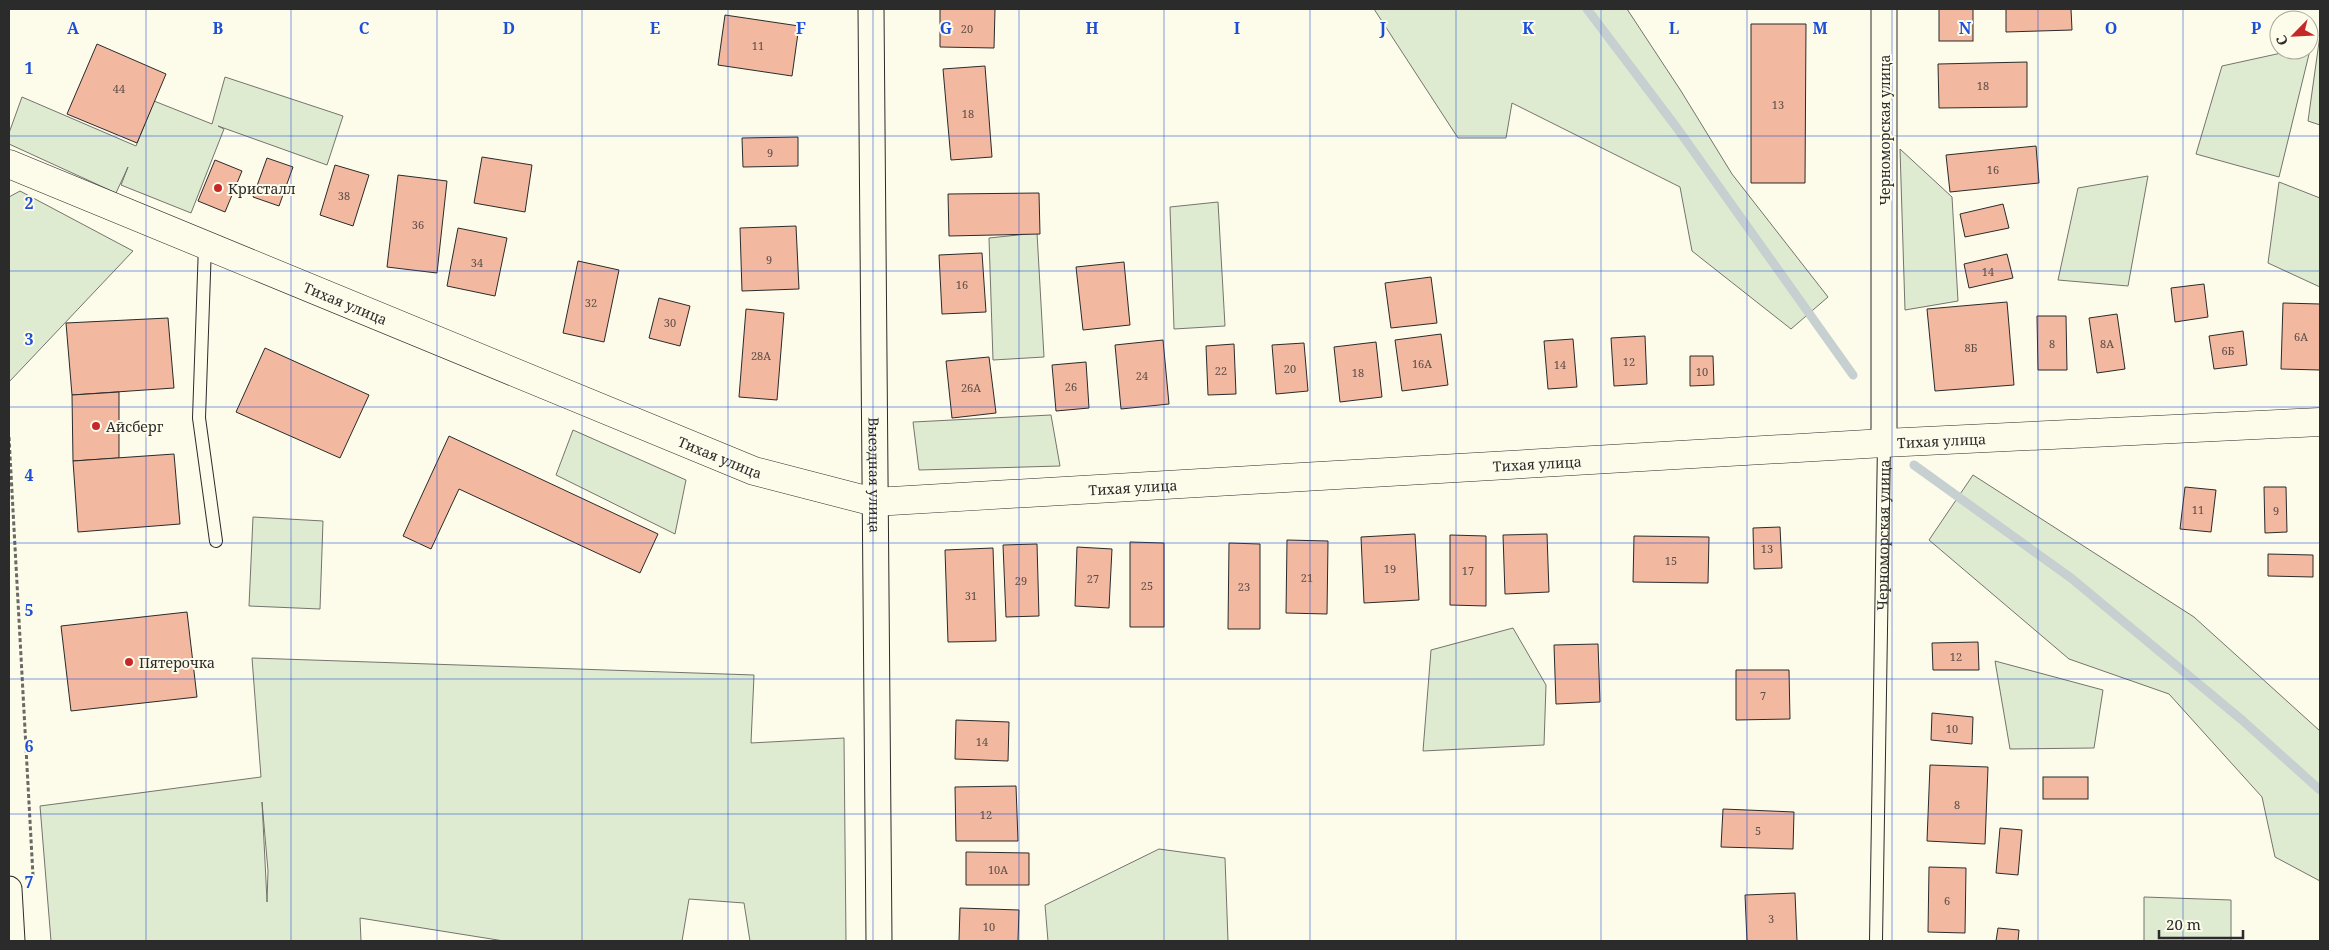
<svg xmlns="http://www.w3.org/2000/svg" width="2329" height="950" font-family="'Noto Serif',serif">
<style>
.green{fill:#deebd1;stroke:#74746e;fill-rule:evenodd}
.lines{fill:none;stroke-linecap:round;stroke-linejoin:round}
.stream{stroke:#c7d0d0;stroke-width:9}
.building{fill:#f2b8a0;stroke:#2b2b2b}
.lane-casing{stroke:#2b2b2b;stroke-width:14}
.street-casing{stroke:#2b2b2b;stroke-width:27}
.primary-casing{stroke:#2b2b2b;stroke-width:29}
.path{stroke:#6a6964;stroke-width:3;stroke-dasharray:4 2.5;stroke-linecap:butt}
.lane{stroke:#fdfbea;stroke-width:12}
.street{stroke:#fdfbea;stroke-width:25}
.primary{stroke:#fdfbea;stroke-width:28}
.grid{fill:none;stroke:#1d4ed8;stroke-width:1;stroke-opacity:0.55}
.poi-dot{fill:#c62828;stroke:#fdfbea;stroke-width:2}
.labels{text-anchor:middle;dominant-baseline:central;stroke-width:4;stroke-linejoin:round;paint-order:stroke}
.number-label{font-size:11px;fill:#5d4e48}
.street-label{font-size:14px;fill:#2b2b2b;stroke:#fdfbea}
.poi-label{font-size:14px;fill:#2b2b2b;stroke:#fdfbea;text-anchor:start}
.grid-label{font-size:16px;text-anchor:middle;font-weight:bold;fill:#1d4ed8;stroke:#fdfbea;stroke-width:4;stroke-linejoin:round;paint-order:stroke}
</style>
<rect width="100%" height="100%" fill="#fdfbea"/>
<!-- green -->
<g class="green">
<path d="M1374,9H1627L1681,91L1732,174L1828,297L1791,329L1692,251L1680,187L1512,103L1506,138H1458Z"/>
<path d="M2320,35V125L2308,121Z"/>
<path d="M2311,46L2279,177L2196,154L2222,66L2295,50H2309Z"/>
<path d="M225,77L343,116L327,165L218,126L224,129L191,213L121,185L128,167L116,193L9,144V133L22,97L136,146L154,101L212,124Z"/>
<path d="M1900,149L1952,197L1958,301L1905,310Z"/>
<path d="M2148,176L2128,286L2058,280L2078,188Z"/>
<path d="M2279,182L2320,198V287L2268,263Z"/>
<path d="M20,191L133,251L9,382V197Z"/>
<path d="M1218,202L1225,326L1174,329L1170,207Z"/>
<path d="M1037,233L1044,357L993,360L989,238Z"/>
<path d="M1051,415L1060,466L919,470L913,422Z"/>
<path d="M573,430L686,480L675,534L556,475Z"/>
<path d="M1973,475L2194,617L2320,731V881L2275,857L2262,797L2169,694L2069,659L1929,540Z"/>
<path d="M253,517L323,521L320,609L249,606Z"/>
<path d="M1513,628L1546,685L1544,745L1423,751L1431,650Z"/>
<path d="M252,658L754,675L751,743L844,738L846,941H750L744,903L689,899L682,941H504L360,918L361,941H51L40,806L261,777ZM262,802L268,871L267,902V901Z"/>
<path d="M1995,661L2103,690L2094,748L2010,749Z"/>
<path d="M1159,849L1225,858L1228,941H1048L1045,905Z"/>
<path d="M2144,897L2231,900V941H2144Z"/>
</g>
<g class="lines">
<!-- stream -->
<g class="stream">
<path d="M1587,9L1677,128L1853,375"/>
<path d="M1914,465L2071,578L2242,720L2320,790"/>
</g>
</g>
<!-- building -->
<g class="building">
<path d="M940,9H995L994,48L940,47Z"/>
<rect x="1939" y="9" width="34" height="32"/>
<path d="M2006,9H2071L2072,30L2006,32Z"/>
<path d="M725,15L799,26L792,76L718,65Z"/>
<path d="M1751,24H1806L1805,183H1751Z"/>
<path d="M97,44L166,74L137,143L67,114Z"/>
<path d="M2027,62V107L1939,108L1938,64Z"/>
<path d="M985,66L992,157L951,160L943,69Z"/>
<path d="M798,137V166L743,167L742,138Z"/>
<path d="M2036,146L2039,183L1950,192L1946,155Z"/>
<path d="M482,157L532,165L525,212L474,203Z"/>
<path d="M267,158L293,167L279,206L253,197Z"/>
<path d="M215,160L242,171L225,212L198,201Z"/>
<path d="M335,165L369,175L353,226L320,215Z"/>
<path d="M398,175L447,181L437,273L387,267Z"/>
<path d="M1039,193L1040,234L949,236L948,194Z"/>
<path d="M2003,204L2009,228L1965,237L1960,214Z"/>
<path d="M796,226L799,289L742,291L740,228Z"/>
<path d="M458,228L507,238L495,296L447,286Z"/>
<path d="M982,253L986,312L942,314L939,255Z"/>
<path d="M2007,254L2013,278L1969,288L1964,264Z"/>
<path d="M578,261L619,270L604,342L563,333Z"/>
<path d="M1124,262L1130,325L1083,330L1076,267Z"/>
<path d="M1431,277L1437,323L1391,328L1385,283Z"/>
<path d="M2204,284L2208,317L2175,322L2171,288Z"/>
<path d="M659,298L690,306L680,346L649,338Z"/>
<path d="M2007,302L2014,385L1935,391L1927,309Z"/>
<path d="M2283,303L2320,304V370L2281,369Z"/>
<path d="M746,309L784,313L777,400L739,397Z"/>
<path d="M2117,314L2125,369L2097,373L2089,318Z"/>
<path d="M2037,316H2066L2067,370H2038Z"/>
<path d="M168,318L174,388L72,395L66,323Z"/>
<path d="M2243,331L2247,365L2214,369L2209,336Z"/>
<path d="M1441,334L1448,385L1402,391L1395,340Z"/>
<path d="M1645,336L1647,384L1614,386L1611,338Z"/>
<path d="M1573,339L1577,387L1548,389L1544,341Z"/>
<path d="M1163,340L1169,404L1121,409L1115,345Z"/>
<path d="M1376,342L1382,397L1340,402L1334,347Z"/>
<path d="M1304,343L1308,391L1276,394L1272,345Z"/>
<path d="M1234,344L1236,394L1208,395L1206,346Z"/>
<path d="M265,348L369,395L340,458L236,412Z"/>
<path d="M1690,356H1713L1714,385L1690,386Z"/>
<path d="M989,357L996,413L952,418L946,361Z"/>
<path d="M1086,362L1089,408L1056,411L1052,365Z"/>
<path d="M119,392V458L73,461L72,395Z"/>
<path d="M449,436L658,534L640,573L459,489L431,549L403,536Z"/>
<path d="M174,454L180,524L78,532L73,461Z"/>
<path d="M2185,487L2216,490L2211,532L2180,529Z"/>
<path d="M2264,487H2286L2287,532L2265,533Z"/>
<path d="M1780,527L1782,568L1754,569L1753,528Z"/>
<path d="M1415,534L1419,600L1364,603L1361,537Z"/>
<path d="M1547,534L1549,592L1505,594L1503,535Z"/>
<path d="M1450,535L1486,536V606L1450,605Z"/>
<path d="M1634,536L1709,537L1708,583L1633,582Z"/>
<path d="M1287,540L1328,541L1327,614L1286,613Z"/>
<path d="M1130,542L1164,543V627H1130Z"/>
<path d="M1229,543L1260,544V629H1228Z"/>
<path d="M1037,544L1039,616L1006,617L1003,545Z"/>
<path d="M1077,547L1112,549L1109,608L1075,606Z"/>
<path d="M993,548L996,641L948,642L945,550Z"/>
<path d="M2268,554L2313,555V577L2268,576Z"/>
<path d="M187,612L197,697L71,711L61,626Z"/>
<path d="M1978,642L1979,670H1933L1932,643Z"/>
<path d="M1598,644L1600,702L1556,704L1554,645Z"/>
<path d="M1736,670H1789L1790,719L1736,720Z"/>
<path d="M1932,713L1973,717L1972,744L1931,740Z"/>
<path d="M956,720L1009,722L1008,761L955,759Z"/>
<path d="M1930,765L1988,767L1985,844L1927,841Z"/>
<rect x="2043" y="777" width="45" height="22"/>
<path d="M1016,786L1018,841H956L955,787Z"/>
<path d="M1723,809L1794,812L1793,849L1721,847Z"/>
<path d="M2000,828L2022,830L2018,875L1996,873Z"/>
<path d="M966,852L1029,853V885H966Z"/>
<path d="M1929,867L1966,868L1965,933L1928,932Z"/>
<path d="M1795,893L1797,941H1747L1745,895Z"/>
<path d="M960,908L1019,910L1018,941H959Z"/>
<path d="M1998,928L2019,930L2018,941H1996Z"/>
</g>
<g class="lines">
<defs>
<g id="lane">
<path d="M205,245L199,418L216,541"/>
<path id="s1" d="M1876,941L1884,443"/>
</g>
<g id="street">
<path id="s2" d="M871,9L879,941"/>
<path d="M1884,9V443"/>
<path d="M9,889L12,941"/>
</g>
<g id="primary">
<path id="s3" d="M9,164L754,471L874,502L1884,443L2320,422"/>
</g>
</defs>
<!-- lane casing -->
<use href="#lane" class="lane-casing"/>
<!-- street casing -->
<use href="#street" class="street-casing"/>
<!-- primary casing -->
<use href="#primary" class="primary-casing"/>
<!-- path -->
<path class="path" d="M9,437L33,876"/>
<!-- lane -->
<use href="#lane" class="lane"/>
<!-- street -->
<use href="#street" class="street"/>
<!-- primary -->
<use href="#primary" class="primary"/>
</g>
<!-- grid -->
<path class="grid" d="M146,9V941M291,9V941M437,9V941M582,9V941M728,9V941M873,9V941M1019,9V941M1164,9V941M1310,9V941M1456,9V941M1601,9V941M1747,9V941M1892,9V941M2038,9V941M2183,9V941M9,136H2320M9,271H2320M9,407H2320M9,543H2320M9,679H2320M9,814H2320"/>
<!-- markers -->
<g class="poi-dot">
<circle cx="218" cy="188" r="5"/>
<circle cx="96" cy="426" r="5"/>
<circle cx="129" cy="662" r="5"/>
</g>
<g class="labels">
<!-- number labels -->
<g class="number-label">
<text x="967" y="28">20</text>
<text x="758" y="45">11</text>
<text x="1983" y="85">18</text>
<text x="119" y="88">44</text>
<text x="1778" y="104">13</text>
<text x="968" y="113">18</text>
<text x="770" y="152">9</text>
<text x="1993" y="169">16</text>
<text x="344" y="195">38</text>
<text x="418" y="224">36</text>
<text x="769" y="259">9</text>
<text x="477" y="262">34</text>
<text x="1988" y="271">14</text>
<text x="962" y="284">16</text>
<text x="591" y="302">32</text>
<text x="670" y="322">30</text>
<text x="2301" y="336">6А</text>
<text x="2052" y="343">8</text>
<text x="2107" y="343">8А</text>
<text x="1971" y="347">8Б</text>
<text x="2228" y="350">6Б</text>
<text x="761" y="355">28А</text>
<text x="1629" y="361">12</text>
<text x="1422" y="363">16А</text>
<text x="1560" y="364">14</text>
<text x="1290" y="368">20</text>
<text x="1221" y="370">22</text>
<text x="1702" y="371">10</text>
<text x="1358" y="372">18</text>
<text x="1142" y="375">24</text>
<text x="1071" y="386">26</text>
<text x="971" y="387">26А</text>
<text x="2198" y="509">11</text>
<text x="2276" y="510">9</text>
<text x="1767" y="548">13</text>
<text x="1671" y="560">15</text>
<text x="1390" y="568">19</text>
<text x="1468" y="570">17</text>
<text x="1307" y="577">21</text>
<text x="1093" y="578">27</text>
<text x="1021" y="580">29</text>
<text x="1147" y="585">25</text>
<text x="1244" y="586">23</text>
<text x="971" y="595">31</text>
<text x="1956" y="656">12</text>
<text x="1763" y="695">7</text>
<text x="1952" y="728">10</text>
<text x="982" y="741">14</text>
<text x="1957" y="804">8</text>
<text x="986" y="814">12</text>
<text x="1758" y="830">5</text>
<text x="998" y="869">10А</text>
<text x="1947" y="900">6</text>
<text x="1771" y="918">3</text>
<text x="989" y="926">10</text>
</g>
<!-- street labels -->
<g class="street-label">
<text transform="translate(1884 130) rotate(-90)">Черноморская улица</text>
<text stroke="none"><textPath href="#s3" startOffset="364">Тихая улица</textPath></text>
<text stroke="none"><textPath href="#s3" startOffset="1999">Тихая улица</textPath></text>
<text stroke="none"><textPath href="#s3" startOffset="769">Тихая улица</textPath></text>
<text stroke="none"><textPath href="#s3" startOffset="1594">Тихая улица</textPath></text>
<text stroke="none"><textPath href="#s2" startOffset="466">Выездная улица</textPath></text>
<text stroke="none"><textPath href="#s3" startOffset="1189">Тихая улица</textPath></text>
<text stroke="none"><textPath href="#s1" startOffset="406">Черноморская улица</textPath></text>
</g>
<!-- poi labels -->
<g class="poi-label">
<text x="228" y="188">Кристалл</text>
<text x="106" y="426">Айсберг</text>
<text x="139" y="662">Пятерочка</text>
</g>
</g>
<g class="grid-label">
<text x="73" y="34">A</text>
<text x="218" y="34">B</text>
<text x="364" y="34">C</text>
<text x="509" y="34">D</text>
<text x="655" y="34">E</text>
<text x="801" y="34">F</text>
<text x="946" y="34">G</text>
<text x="1092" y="34">H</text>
<text x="1237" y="34">I</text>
<text x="1383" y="34">J</text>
<text x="1528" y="34">K</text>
<text x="1674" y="34">L</text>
<text x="1820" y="34">M</text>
<text x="1965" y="34">N</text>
<text x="2111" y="34">O</text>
<text x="2256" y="34">P</text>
<text x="29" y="74">1</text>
<text x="29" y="209">2</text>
<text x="29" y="345">3</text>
<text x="29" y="481">4</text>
<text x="29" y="616">5</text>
<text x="29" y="752">6</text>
<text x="29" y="888">7</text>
</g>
<!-- border -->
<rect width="2329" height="950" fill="none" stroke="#2b2b2b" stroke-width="20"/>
<!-- north arrow -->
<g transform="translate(2294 35) rotate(246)"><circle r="24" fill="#fdfbea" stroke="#a9a89e"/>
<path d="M0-4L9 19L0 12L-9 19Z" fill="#c62828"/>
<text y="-8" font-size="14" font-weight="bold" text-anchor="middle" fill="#2b2b2b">С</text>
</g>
<!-- scale -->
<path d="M2159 930v8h84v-8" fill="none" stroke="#2b2b2b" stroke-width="2.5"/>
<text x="2166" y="930" font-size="15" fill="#2b2b2b" stroke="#fdfbea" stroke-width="4" paint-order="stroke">20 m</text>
</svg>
